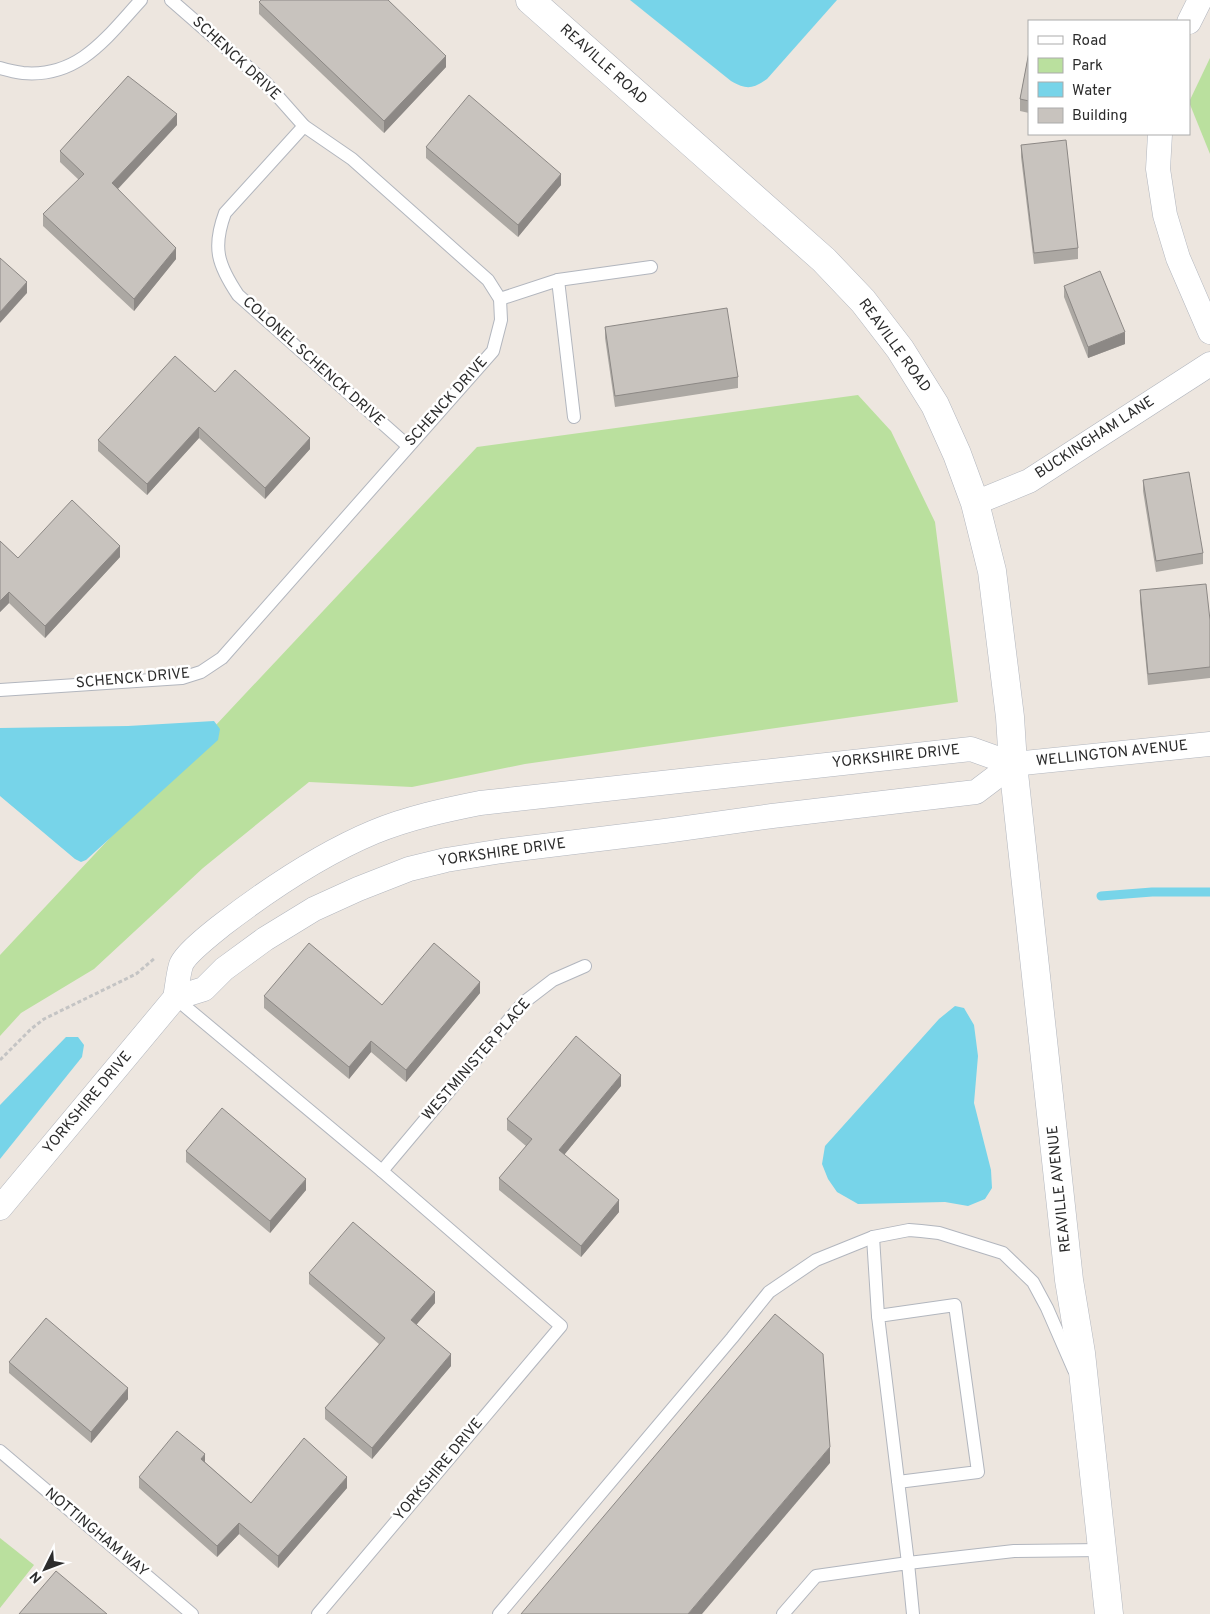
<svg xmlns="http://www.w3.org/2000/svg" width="1210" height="1614" font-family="Overpass,sans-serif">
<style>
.green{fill:#bae09e}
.water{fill:#77d4e9}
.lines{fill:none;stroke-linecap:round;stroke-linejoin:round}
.stream{stroke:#77d4e9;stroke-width:9}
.lane-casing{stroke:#b2b6be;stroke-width:14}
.street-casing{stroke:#b2b6be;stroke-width:25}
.secondary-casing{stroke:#b2b6be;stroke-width:29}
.path{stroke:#c4c4c4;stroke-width:3;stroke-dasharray:4 2.5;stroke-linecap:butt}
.lane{stroke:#fff;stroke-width:12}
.street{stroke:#fff;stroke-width:24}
.secondary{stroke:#fff;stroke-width:28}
.wall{fill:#aca8a3}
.shaded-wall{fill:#8c8885}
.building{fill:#c8c3be;stroke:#8c8885}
.labels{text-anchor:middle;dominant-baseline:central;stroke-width:5;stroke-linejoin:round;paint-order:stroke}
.street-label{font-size:15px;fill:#2c2c2c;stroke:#fff}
</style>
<rect width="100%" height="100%" fill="#ede6df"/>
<!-- green -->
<g class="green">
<path d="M1210,58V154L1189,102Z"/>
<path d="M858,395L891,431L935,522L958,702L525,764L412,787L309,782L203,868L94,969L21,1013L0,1036V955L477,447Z"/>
<path d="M0,1538L34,1565L0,1608Z"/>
</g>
<!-- water -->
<g class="water">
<path d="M630,0H837L767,79C752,89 747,90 731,81Z"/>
<path d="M214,721L220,729L218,740L86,860L81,862L75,859L0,796V728L128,726Z"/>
<path d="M955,1006L964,1008L974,1025L978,1056L974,1103L991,1170L992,1188L985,1199L968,1206L945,1202L858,1204L837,1192L828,1179L822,1164L825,1146L939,1019Z"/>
<path d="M66,1037H78L84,1045L82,1057L0,1159V1105Z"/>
</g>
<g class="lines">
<!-- stream -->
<path class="stream" d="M1101,896L1152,892H1210"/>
<defs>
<g id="lane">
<path d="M0,68C7,70 15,72 23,73C79,78 107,37 141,0"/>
<path d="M304,126L225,213C212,248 218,265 238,295L408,446"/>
<path d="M558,280L574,417"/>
<path d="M500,299L558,280L651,267"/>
<path d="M0,690L182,678L201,672L222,658L493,351L501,320L500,299L488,280L352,159L304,126L265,82L171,0"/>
<path d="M175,998L382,1171L561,1326L318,1614"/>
<path d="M382,1171L523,1003L553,980L585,966"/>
<path d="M873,1237L878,1316"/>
<path d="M0,1451L192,1614"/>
<path d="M898,1482L978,1472L955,1305L878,1316L908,1563L1014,1551L1102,1550"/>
<path d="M499,1614L732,1338L769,1292L816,1260L873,1237L909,1230L921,1231L939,1233L1003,1253L1033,1282L1047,1308L1074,1370"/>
<path d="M783,1614L816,1576L908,1563L913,1614"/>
</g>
<g id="street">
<path d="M1189,22L1200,0"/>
<path d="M1160,134L1158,169L1165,215L1178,258L1210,332"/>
<path d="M975,503L1029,481L1210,364"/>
<path d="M175,998L204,989L224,969L265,939L314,909L358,889L409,869L446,860L502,851L665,831L772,816L976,792L1013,764"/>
<path d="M0,1208L175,998C177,988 178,975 181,965C185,954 212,933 222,925C269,889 319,855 374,832C408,818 445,810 480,803L971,749L1013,764L1210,744"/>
</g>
<path id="secondary" d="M530,0L824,260L863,301L900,349L935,405L957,454L975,503L992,571L1010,717L1013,764L1069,1280L1081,1353L1109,1614"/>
</defs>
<!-- lane casing -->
<use href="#lane" class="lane-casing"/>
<!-- street casing -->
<use href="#street" class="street-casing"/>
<!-- secondary casing -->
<use href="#secondary" class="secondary-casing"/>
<!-- path -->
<path class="path" d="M0,1060L31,1029L44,1019L136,974L155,958"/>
<!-- lane -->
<use href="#lane" class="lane"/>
<!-- street -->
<use href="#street" class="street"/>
<!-- secondary -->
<use href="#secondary" class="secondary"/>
</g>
<!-- wall -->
<g class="wall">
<path d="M259,2L446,67L384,133L259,14Z"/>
<path d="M1029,52V113L1020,111V99Z"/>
<path d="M177,125L118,189L176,259L134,311L43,226V214L79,180L60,162V151Z"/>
<path d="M1021,145L1078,248V259L1034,264L1021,157Z"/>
<path d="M426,147L561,185L518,237L426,158Z"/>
<path d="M1064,286L1125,344L1088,358L1064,297Z"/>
<path d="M605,327L738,377V388L615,407L605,338Z"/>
<path d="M215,392L310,449L265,499L199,438L147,495L98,451V440Z"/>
<path d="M1143,480L1203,553V564L1156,572L1143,491Z"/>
<path d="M0,541L18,558L120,557L45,638L9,603L0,612Z"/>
<path d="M1140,590L1210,620V678L1148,685L1140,602Z"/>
<path d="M480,993L406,1082L371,1052L349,1079L264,1008V996L382,1005Z"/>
<path d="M621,1086L564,1155L619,1212L581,1257L499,1190V1178L526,1146L507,1130V1119Z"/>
<path d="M186,1151L306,1190L270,1233L186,1162Z"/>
<path d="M309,1273L435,1303L416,1325L451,1366L372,1459L325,1419V1408L379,1344L309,1284Z"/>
<path d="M9,1362L128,1399L91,1443L9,1373Z"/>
<path d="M205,1462L251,1503L347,1488L278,1568L239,1534L217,1557L139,1488V1477Z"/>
</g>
<!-- shaded-wall -->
<g class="shaded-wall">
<path d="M446,56V67L384,133V121Z"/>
<path d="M177,114V125L112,195V183Z"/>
<path d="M561,174V185L518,237V225Z"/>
<path d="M176,248V259L134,311V299Z"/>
<path d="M27,282V293L0,323V312Z"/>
<path d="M1125,332V344L1088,358V347Z"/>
<path d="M199,427V438L147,495V484Z"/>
<path d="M310,438V449L265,499V488Z"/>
<path d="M120,546V557L45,638V626Z"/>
<path d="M9,592V603L0,612V601Z"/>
<path d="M480,982V993L406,1082V1070Z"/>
<path d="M371,1041V1052L349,1079V1067Z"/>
<path d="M621,1075V1086L559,1161V1150Z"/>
<path d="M306,1179V1190L270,1233V1221Z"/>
<path d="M619,1200V1212L581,1257V1246Z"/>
<path d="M435,1292V1303L411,1331V1320Z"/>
<path d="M451,1354V1366L372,1459V1448Z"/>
<path d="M128,1388V1399L91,1443V1432Z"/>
<path d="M830,1447V1463L702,1614H688Z"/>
<path d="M205,1454V1466L201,1459Z"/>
<path d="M347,1477V1488L278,1568V1556Z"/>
<path d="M239,1523V1534L217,1557V1546Z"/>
</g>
<!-- building -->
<g class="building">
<path d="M261,0H388L446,56L384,121L259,2Z"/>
<path d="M1029,52V101L1020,99Z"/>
<path d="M128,76L177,114L112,183L176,248L134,299L43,214L84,174L60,151Z"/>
<path d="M469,95L561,174L518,225L426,147Z"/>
<path d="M1066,140L1078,248L1034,253L1021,145Z"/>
<path d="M0,258L27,282L0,312Z"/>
<path d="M1100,271L1125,332L1088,347L1064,286Z"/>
<path d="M727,308L738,377L615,396L605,327Z"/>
<path d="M175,356L215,392L235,370L310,438L265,488L199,427L147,484L98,440Z"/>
<path d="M1189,472L1203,553L1156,561L1143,480Z"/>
<path d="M72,500L120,546L45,626L9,592L0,601V541L18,558Z"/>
<path d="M1206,584L1210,620V667L1148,674L1140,590Z"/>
<path d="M309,943L382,1005L434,943L480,982L406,1070L371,1041L349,1067L264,996Z"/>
<path d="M576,1036L621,1075L559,1150L619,1200L581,1246L499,1178L532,1139L507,1119Z"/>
<path d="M222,1108L306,1179L270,1221L186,1151Z"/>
<path d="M353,1222L435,1292L411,1320L451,1354L372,1448L325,1408L385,1338L309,1273Z"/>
<path d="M775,1314L823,1354L830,1447L688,1614H521Z"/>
<path d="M46,1318L128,1388L91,1432L9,1362Z"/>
<path d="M177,1431L205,1454L201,1459L251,1503L304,1438L347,1477L278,1556L239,1523L217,1546L139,1477Z"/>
<path d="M56,1571L107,1614H19Z"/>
</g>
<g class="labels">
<!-- street labels -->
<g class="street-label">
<text transform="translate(236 59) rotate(43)">SCHENCK DRIVE</text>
<text transform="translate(603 65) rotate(42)">REAVILLE ROAD</text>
<text transform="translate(894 346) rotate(54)">REAVILLE ROAD</text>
<text transform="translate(313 362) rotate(42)">COLONEL SCHENCK DRIVE</text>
<text transform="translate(447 402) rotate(-48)">SCHENCK DRIVE</text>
<text transform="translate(1095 438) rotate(-33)">BUCKINGHAM LANE</text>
<text transform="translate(133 679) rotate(-5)">SCHENCK DRIVE</text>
<text transform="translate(1112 754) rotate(-6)">WELLINGTON AVENUE</text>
<text transform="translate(896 757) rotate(-6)">YORKSHIRE DRIVE</text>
<text transform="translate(502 853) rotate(-8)">YORKSHIRE DRIVE</text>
<text transform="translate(477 1060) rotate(-49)">WESTMINISTER PLACE</text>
<text transform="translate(88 1103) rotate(-50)">YORKSHIRE DRIVE</text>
<text transform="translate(1060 1189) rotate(-96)">REAVILLE AVENUE</text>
<text transform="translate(439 1470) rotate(-50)">YORKSHIRE DRIVE</text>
<text transform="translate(96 1533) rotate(40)">NOTTINGHAM WAY</text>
</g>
</g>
<!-- legend -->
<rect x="1028" y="20" width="162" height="115" fill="#ffffff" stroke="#ababab"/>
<rect x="1038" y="36" width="25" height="8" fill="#ffffff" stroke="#ababab"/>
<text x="1072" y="45" font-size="15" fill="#2c2c2c">Road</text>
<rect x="1038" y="58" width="25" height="15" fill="#bae09e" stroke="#ababab"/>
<text x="1072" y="70" font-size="15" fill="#2c2c2c">Park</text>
<rect x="1038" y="82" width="25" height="15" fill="#77d4e9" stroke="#ababab"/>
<text x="1072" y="95" font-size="15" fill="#2c2c2c">Water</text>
<rect x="1038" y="108" width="25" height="15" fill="#c8c3be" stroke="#ababab"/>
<text x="1072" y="120" font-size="15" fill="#2c2c2c">Building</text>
<!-- north arrow -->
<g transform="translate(45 1569) rotate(228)" stroke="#ffffff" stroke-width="4" paint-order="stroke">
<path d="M0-4L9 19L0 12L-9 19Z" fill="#2c2c2c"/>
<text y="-8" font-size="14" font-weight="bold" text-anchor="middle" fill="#2c2c2c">N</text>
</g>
</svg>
